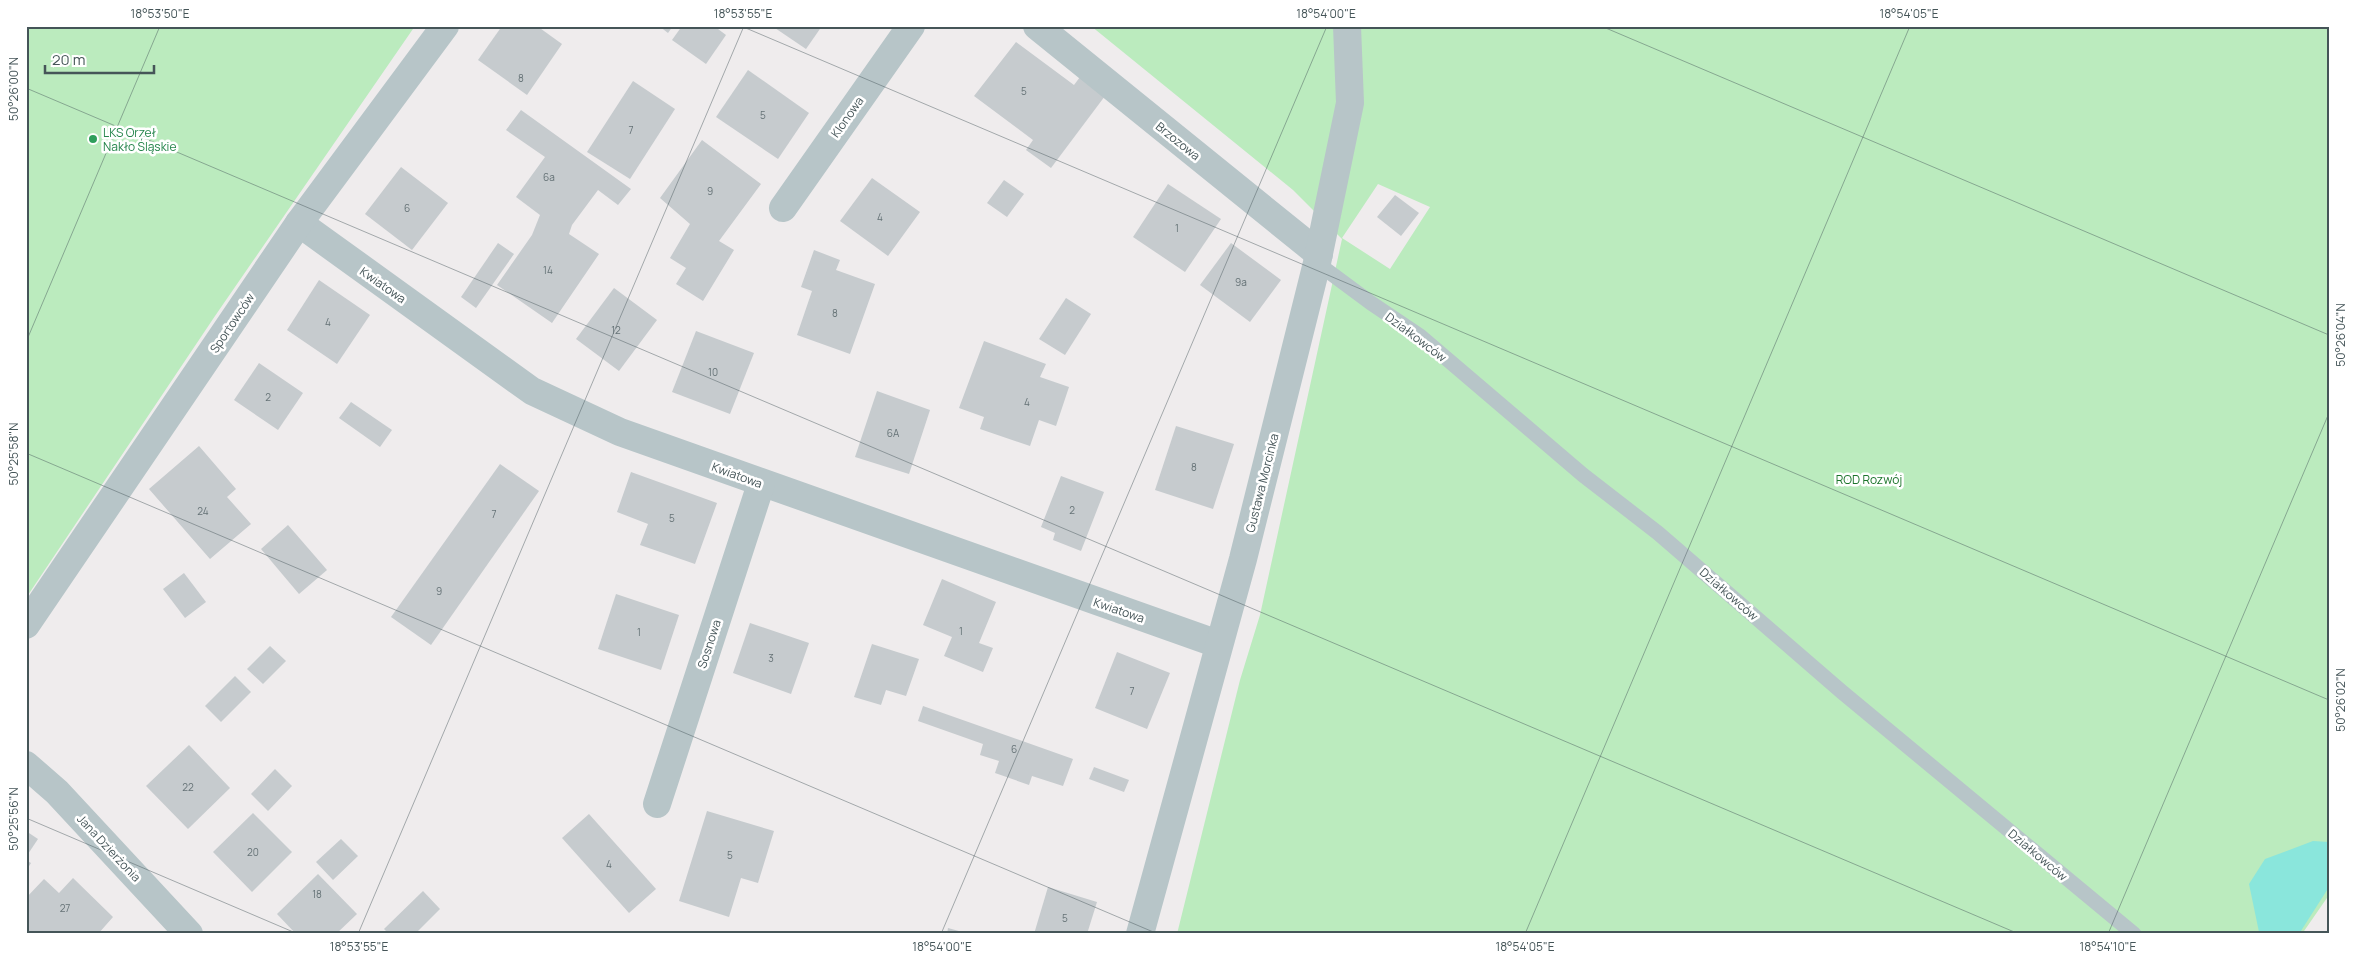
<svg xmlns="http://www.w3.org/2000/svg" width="2355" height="960" font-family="Manrope,sans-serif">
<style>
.green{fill:#bbebbe;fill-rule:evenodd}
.water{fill:#8ae6dc}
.building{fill:#c6cbce}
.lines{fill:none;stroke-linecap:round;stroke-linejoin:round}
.service{stroke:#b7c5c8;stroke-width:15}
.minor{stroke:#b7c5c8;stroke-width:28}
.ticks{fill:none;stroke:#455558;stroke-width:1;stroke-opacity:0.45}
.leisure-dot{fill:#2e9e5b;stroke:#fff;stroke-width:2}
.labels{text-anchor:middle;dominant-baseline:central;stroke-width:5;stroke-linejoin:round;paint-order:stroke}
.number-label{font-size:10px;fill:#657276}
.street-label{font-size:12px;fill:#455558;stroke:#fff}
.leisure-label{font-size:12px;fill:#27864d;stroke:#fff;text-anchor:start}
.park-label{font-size:12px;fill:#1b742b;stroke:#fff}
.neatline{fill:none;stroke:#455558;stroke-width:2}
.ticks-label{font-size:12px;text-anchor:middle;fill:#455558}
</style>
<rect width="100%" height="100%" fill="#efeced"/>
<!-- green -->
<g class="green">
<path d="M26,26H415L215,316L26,598Z"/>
<path d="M1091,26H2329V895L2302,934H1177L1240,680L1260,615L1342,239L1293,190ZM1378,184L1430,207L1390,269L1342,238Z"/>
</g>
<!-- water -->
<path class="water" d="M2313,841L2329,842V887L2299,934L2259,932L2249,884L2265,859Z"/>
<!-- building -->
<g class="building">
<path d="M502,26H537L562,44L527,95L478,60Z"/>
<path d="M659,26H673L668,33Z"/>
<path d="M682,26H714L726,35L706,64L672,40Z"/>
<path d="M772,26H822L806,49Z"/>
<path d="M1016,42L1074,85L1080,77L1105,96L1051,168L1026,150L1033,140L974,96Z"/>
<path d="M748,70L809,113L778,159L716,117Z"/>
<path d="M633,81L675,109L630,179L587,152Z"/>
<path d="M521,110L631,189L618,205L598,190L572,225L569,234L599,254L552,323L497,285L532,235L540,215L516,197L545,157L506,130Z"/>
<path d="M702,140L761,184L719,241L734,250L703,301L676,284L686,268L670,258L690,224L660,198Z"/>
<path d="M401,167L448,203L412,250L365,214Z"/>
<path d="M872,178L920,212L888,256L840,221Z"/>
<path d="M1004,180L1024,194L1007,217L987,203Z"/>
<path d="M1168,184L1221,219L1185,272L1133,237Z"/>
<path d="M1395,195L1419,213L1401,236L1377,217Z"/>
<path d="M498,243L514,254L476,308L461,297Z"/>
<path d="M1231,243L1281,280L1250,322L1200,285Z"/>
<path d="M814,250L840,260L836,270L875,284L850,354L797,335L812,291L801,287Z"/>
<path d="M319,280L370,315L337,364L287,330Z"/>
<path d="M614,288L657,320L619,371L576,339Z"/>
<path d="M1066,298L1091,314L1065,355L1039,339Z"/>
<path d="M696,331L754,353L730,414L672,392Z"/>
<path d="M984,341L1046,364L1040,377L1069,387L1056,426L1039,420L1030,446L980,429L984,417L959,408Z"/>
<path d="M259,363L303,393L278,430L234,400Z"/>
<path d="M877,391L930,410L909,474L855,457Z"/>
<path d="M351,402L392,430L380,447L339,418Z"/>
<path d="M1176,426L1234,444L1213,509L1155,490Z"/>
<path d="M199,446L236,489L227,497L251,524L210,559L149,489Z"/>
<path d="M500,464L539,491L431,645L391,617Z"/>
<path d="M631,472L717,503L695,564L640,545L648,524L617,512Z"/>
<path d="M1061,476L1104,492L1081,551L1053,540L1055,533L1041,527Z"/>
<path d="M288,525L327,570L299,594L261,549Z"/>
<path d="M184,573L206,602L185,618L163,589Z"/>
<path d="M942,579L996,602L979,643L993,648L983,672L944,656L952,637L923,625Z"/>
<path d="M616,594L679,615L661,670L598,649Z"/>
<path d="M750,623L809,643L791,694L733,673Z"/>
<path d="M872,644L919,659L906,696L886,690L881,705L854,697Z"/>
<path d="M270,646L286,661L263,684L247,669Z"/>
<path d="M1117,652L1170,673L1147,729L1095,708Z"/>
<path d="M235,676L251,692L221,722L205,706Z"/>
<path d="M923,706L1073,759L1063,786L1032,776L1029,785L995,773L999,761L980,755L983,744L918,721Z"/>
<path d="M189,745L230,788L188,829L146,786Z"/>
<path d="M1094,767L1129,780L1124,792L1089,779Z"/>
<path d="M275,769L292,786L268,811L251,794Z"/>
<path d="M707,811L774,831L758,883L741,878L729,917L679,901Z"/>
<path d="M253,813L292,852L252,892L213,852Z"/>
<path d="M589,814L656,889L629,913L562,838Z"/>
<path d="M26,831L38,839L26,857Z"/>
<path d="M341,839L358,856L333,880L316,862Z"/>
<path d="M26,860L31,863L26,871Z"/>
<path d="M318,874L357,914L336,934H296L277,914Z"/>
<path d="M73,878L113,917L98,934H52L49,932L47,934H26V898L44,879L59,893Z"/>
<path d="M1048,887L1097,902L1087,934H1034Z"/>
<path d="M423,891L440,909L415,934H389L384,929Z"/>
<path d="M948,928L966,933V934H947Z"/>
</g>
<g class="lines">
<!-- service -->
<path class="service" d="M1317,263L1371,303L1420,336L1583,475L1658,533L1842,692L2134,934"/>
<!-- minor -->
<g class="minor">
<path d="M1037,26L1319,254"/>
<path d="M783,208L911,26"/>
<path d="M299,223L532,391L620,432L1218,644"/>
<path d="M26,625L299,223L445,26"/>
<path d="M26,765L57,792L189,934"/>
<path d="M657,804L761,484"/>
<path d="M1140,934L1243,559L1317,263L1350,103L1347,26"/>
</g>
</g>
<!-- ticks -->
<path class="ticks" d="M741,26L2329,700M1601,26L2329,335M26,88L2019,934M26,342L160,26M26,453L1158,934M26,818L298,934M358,934L744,26M941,934L1327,26M1525,934L1910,26M2108,934L2329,413"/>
<!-- markers -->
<circle class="leisure-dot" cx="93" cy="139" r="5"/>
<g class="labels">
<!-- number labels -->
<g class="number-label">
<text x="521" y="78">8</text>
<text x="1024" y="91">5</text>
<text x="763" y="115">5</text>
<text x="631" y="130">7</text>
<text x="549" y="177">6a</text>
<text x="710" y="191">9</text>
<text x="407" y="208">6</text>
<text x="880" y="217">4</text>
<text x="1177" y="228">1</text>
<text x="548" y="270">14</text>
<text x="1241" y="282">9a</text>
<text x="835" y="313">8</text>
<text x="328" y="322">4</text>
<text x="616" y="330">12</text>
<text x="713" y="372">10</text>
<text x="268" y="397">2</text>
<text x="1027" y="402">4</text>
<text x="893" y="433">6A</text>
<text x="1194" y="467">8</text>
<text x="1072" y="510">2</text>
<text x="203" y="511">24</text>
<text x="494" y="514">7</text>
<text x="672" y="518">5</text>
<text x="439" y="591">9</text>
<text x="961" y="631">1</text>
<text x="639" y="632">1</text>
<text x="771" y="658">3</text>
<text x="1132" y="691">7</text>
<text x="1014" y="749">6</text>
<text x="188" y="787">22</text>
<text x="253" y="852">20</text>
<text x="730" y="855">5</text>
<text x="609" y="864">4</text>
<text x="317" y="894">18</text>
<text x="65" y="908">27</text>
<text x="1065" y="918">5</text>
</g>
<!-- street labels -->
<g class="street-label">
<text transform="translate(847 117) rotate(-55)">Klonowa</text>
<text transform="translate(1178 141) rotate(39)">Brzozowa</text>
<text transform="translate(383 285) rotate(35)">Kwiatowa</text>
<text transform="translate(232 323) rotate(-56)">Sportowców</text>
<text transform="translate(1416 337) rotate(37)">Działkowców</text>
<text transform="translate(737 475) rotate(20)">Kwiatowa</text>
<text transform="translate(1262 483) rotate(-76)">Gustawa Morcinka</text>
<text transform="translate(1729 594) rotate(41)">Działkowców</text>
<text transform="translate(1119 610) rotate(19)">Kwiatowa</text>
<text transform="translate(709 644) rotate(-72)">Sosnowa</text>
<text transform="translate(109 848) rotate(47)">Jana Dzierżonia</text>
<text transform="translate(2038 855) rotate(40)">Działkowców</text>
</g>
<!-- leisure labels -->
<g class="leisure-label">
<text x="103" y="132">LKS Orzeł<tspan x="103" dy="14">Nakło Śląskie</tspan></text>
</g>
<!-- park labels -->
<g class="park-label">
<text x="1869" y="479">ROD Rozwój</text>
</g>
</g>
<!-- border -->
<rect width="2355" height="960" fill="none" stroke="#ffffff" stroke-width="55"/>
<!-- scale -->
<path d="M45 65v8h109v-8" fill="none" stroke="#455558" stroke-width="2.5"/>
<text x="52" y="65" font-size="15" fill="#455558" stroke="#ffffff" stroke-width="4" paint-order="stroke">20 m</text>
<rect x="28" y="28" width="2300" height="904" class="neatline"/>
<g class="ticks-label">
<text x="160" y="18">18°53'50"E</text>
<text x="743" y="18">18°53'55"E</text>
<text x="1326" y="18">18°54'00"E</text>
<text x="1909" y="18">18°54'05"E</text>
<text transform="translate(14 89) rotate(-90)" y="4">50°26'00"N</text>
<text transform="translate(2341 335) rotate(-90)" y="4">50°26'04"N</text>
<text transform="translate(14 454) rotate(-90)" y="4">50°25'58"N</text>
<text transform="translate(2341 700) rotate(-90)" y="4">50°26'02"N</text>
<text transform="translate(14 819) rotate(-90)" y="4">50°25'56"N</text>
<text x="359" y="951">18°53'55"E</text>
<text x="942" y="951">18°54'00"E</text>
<text x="1525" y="951">18°54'05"E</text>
<text x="2108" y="951">18°54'10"E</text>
</g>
</svg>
